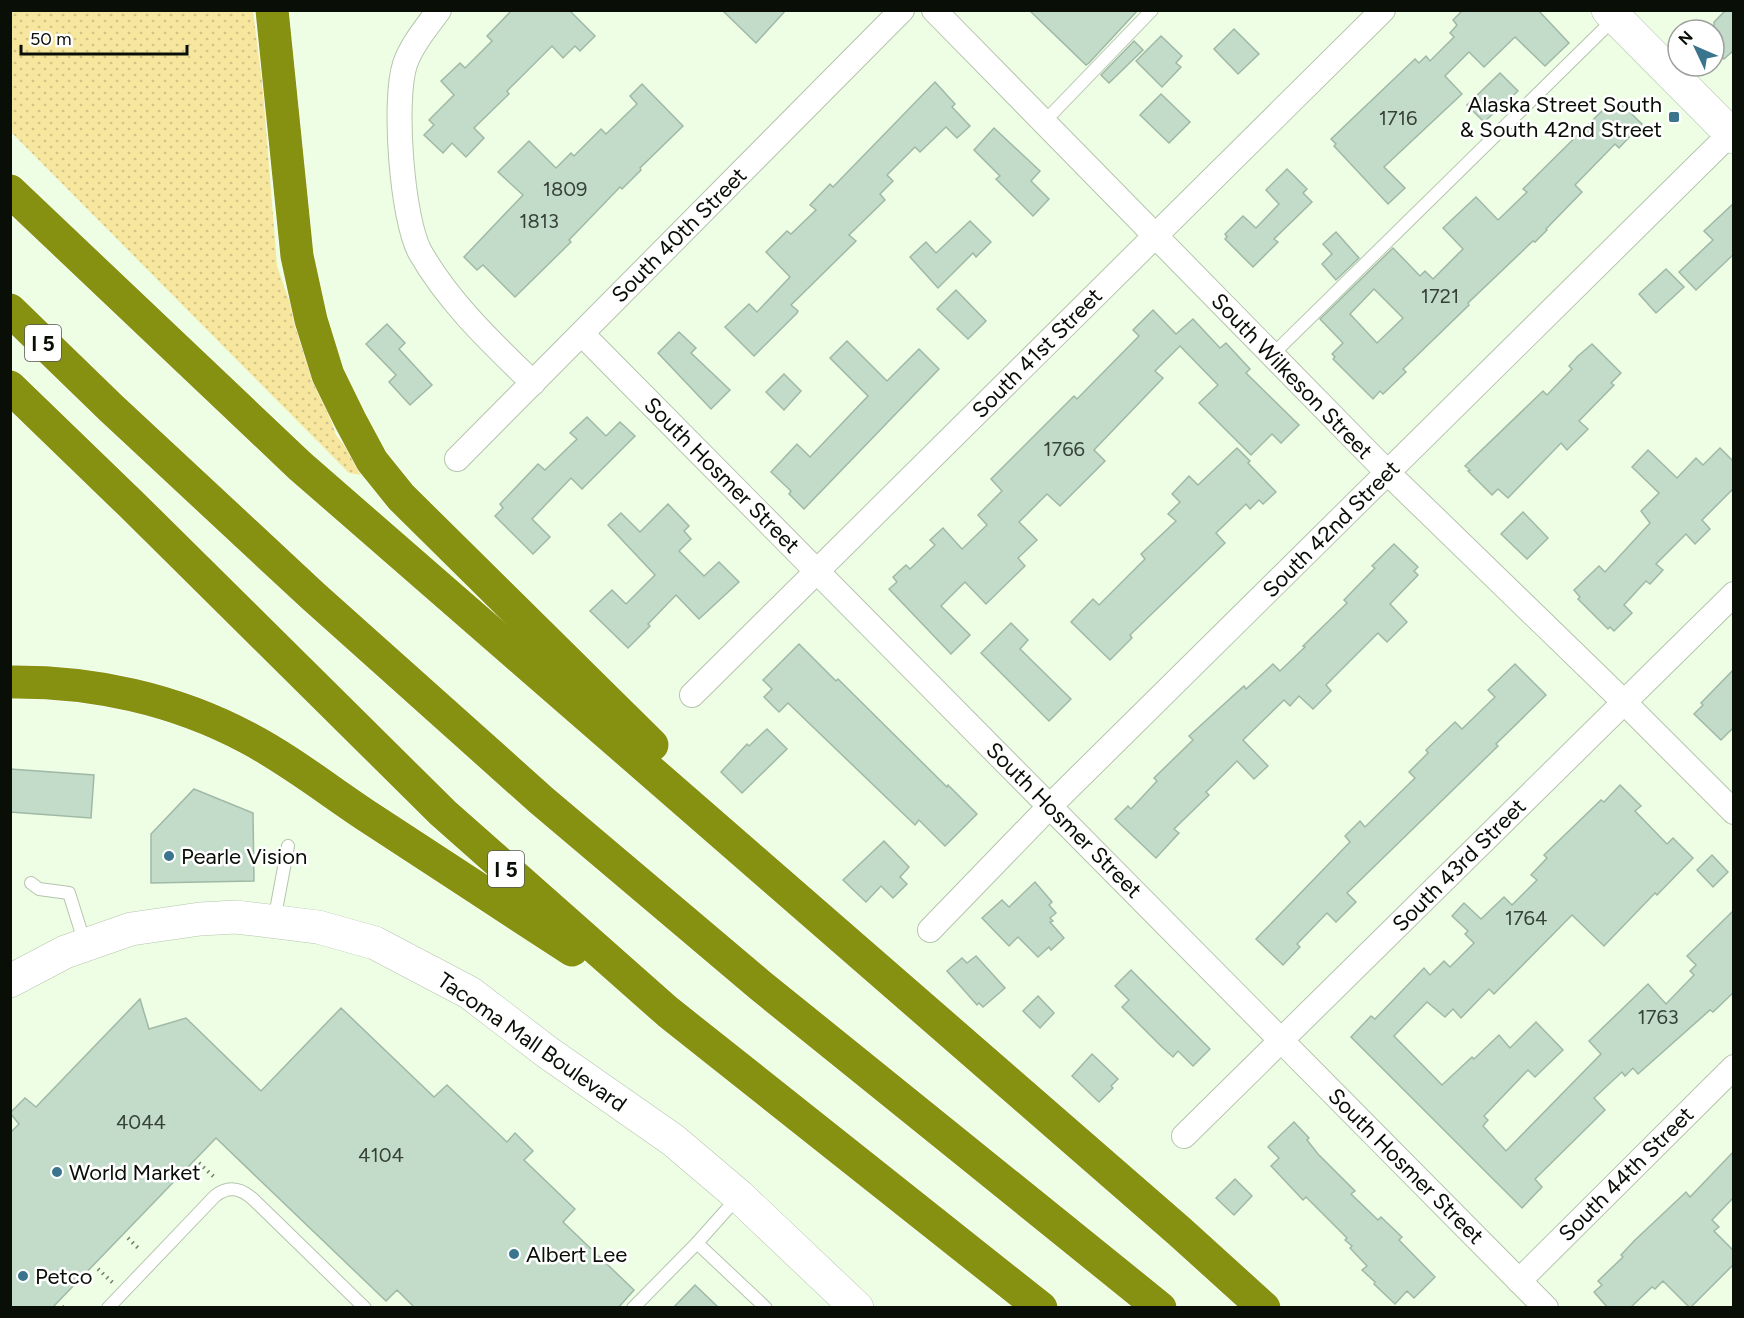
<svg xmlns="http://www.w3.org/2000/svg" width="1744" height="1318" font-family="Figtree,sans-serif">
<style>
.grass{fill:url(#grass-dots)}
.building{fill:#c2dcc9;stroke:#a0b9a6;stroke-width:1.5;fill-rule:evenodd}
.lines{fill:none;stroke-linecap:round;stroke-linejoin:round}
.lane-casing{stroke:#b5c5ad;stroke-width:14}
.street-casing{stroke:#b5c5ad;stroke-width:26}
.secondary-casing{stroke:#b5c5ad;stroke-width:34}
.highway-casing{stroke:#fff;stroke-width:34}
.path{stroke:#747e6e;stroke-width:4;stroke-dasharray:1.5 4.5;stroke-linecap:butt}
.lane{stroke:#fff;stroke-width:12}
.street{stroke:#fff;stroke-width:24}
.secondary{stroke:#fff;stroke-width:33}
.highway{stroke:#869111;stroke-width:33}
.poi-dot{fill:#3a748d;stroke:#fff;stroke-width:2}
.labels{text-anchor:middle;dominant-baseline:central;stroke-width:5;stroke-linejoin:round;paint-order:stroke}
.number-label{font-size:20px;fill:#374237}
.shield{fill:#fff;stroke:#535651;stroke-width:1.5}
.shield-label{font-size:21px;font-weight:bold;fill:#090e06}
.poi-label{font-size:22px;fill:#090e06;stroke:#fff;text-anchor:start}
.street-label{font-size:22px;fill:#090e06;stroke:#fff}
</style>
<defs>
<pattern id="grass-dots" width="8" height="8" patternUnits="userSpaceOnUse" patternTransform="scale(1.5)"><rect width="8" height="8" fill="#f7e69e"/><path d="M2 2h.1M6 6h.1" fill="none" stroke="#d2c487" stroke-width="1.8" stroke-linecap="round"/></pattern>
</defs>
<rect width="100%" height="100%" fill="#eefee5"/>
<!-- grass -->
<path class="grass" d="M10,11H253L263,91L277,266L336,435L368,476L349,473L11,132Z"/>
<!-- building -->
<g class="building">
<path d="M512,10H569L595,36L580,51L575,46L563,58L552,46L507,91L509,94L474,128L484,138L466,157L452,143L443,153L424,135L434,125L429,120L454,95L441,81L460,63L465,68L492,41L487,36Z"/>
<path d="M722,10H786L756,43Z"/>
<path d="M1029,10H1138L1089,63L1086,65Z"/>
<path d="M1463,10H1538L1569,43L1545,66L1515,37L1484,67L1469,52L1445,76L1462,94L1384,167L1405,188L1388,204L1334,146L1336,144L1331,139L1415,59L1419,63L1426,56L1430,61L1454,37L1450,33L1457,25L1453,20Z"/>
<path d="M1726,10H1734V50L1724,59L1714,49V22Z"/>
<path d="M1234,29L1259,54L1238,74L1214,49Z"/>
<path d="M1161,36L1182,56L1176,63L1181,67L1162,87L1136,61Z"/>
<path d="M1134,41L1143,50L1109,83L1101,75Z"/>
<path d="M1500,73L1518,91L1484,122L1467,105Z"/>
<path d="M935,82L955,104L952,107L970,126L957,138L946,127L920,152L915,147L887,175L893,181L880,194L885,200L849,235L856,241L791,305L798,311L797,313L754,356L725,327L749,304L757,312L790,277L766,252L787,231L791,234L816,210L810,205L830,184L833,187Z"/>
<path d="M642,84L683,126L640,168L641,170L622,189L620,187L569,240L571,242L515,297L483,265L477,270L464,257L523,195L498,172L529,141L556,168L571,153L574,156L601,129L606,134L637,104L630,96Z"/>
<path d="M1161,94L1190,122L1169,143L1140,115Z"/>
<path d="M1615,98L1642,124L1619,148L1615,144L1575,185L1582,192L1546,229L1547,230L1535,242L1533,241L1468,303L1469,305L1403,369L1406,372L1383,394L1380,391L1373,399L1333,359L1335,357L1332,354L1343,343L1320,319L1393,248L1420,276L1425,271L1433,279L1463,249L1443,228L1476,197L1498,220L1527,192L1523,189ZM1374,289L1403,318L1377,343L1350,314Z"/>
<path d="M994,128L1040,171L1031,181L1049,199L1033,216L996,179L1000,176L974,150Z"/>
<path d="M1287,169L1307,189L1303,193L1312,202L1274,239L1278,242L1253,267L1225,239L1227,237L1225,234L1243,216L1256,228L1279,204L1266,190Z"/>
<path d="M1734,203V254L1696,290L1679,272L1713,240L1704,231Z"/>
<path d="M970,221L991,242L976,257L973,253L938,288L910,257L926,242L936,253Z"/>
<path d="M1336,232L1359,258L1336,280L1322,264L1332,254L1323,244Z"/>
<path d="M1666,269L1684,287L1656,313L1639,294Z"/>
<path d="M956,290L986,321L968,339L937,309Z"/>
<path d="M1153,310L1176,334L1193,319L1220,348L1226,343L1250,369L1246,373L1299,425L1281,443L1272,434L1251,455L1199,403L1218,385L1180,346L1155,371L1163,378L1094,450L1105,461L1060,506L1047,494L1019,522L1037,540L1018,558L1025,566L986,604L965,582L941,606L970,635L951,654L889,589L897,582L893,577L906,565L910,569L935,545L930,540L943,528L962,549L987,525L978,515L1002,491L991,479L1074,396L1077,399L1139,336L1133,330Z"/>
<path d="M387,324L405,343L399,349L432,385L410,405L389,382L396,375L366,344Z"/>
<path d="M679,332L696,348L691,353L730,390L711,409L658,353Z"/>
<path d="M847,341L887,381L919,349L939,369L804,509L789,494L791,491L771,472L797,444L810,457L868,396L830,358Z"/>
<path d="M1592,344L1621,373L1611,383L1614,385L1579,421L1588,429L1567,450L1561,443L1508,498L1498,489L1492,495L1468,471L1470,470L1465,466L1543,391L1547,395L1572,369L1569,366L1578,356Z"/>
<path d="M784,374L801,391L784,410L766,392Z"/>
<path d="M587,417L606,436L620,422L635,436L582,489L571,478L532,519L550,537L533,554L495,516L503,508L500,504L538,464L545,470L577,439L570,433Z"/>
<path d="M1237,448L1250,461L1248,463L1276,492L1263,504L1259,500L1250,509L1246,504L1216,533L1225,543L1130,635L1132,638L1110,660L1071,622L1093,599L1099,605L1145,559L1141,554L1176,521L1168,514L1180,502L1172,494L1189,476L1198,485Z"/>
<path d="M1720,448L1734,462V488L1702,520L1710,529L1695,544L1686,534L1656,564L1663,570L1650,584L1646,581L1624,605L1632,613L1614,631L1610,627L1608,629L1578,599L1580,597L1574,590L1599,566L1605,572L1650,523L1641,511L1659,493L1632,467L1648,450L1677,478L1696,458L1703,465Z"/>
<path d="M668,504L689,526L684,531L691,539L679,551L704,576L719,562L739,582L699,619L676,595L648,624L650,626L628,648L590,611L612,590L626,604L655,575L608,525L621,513L640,532Z"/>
<path d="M1523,512L1548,538L1527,559L1501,534Z"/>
<path d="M1394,544L1418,567L1414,571L1418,575L1390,604L1407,622L1387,642L1378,633L1326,685L1331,691L1313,709L1299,696L1290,706L1284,700L1243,740L1268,766L1254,779L1237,761L1206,792L1209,795L1174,829L1179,833L1156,858L1115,819L1128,806L1131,809L1157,781L1154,778L1193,740L1189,736L1244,686L1246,689L1273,664L1280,671L1305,647L1303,646L1347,603L1344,600L1375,568L1372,566Z"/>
<path d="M1011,623L1028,640L1020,649L1071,699L1049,721L981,653Z"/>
<path d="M799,644L836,681L838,679L947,787L948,785L977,814L945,846L919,820L915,825L788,703L779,712L764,697L772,689L763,680Z"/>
<path d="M1515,664L1546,695L1496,744L1498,746L1347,893L1356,902L1336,922L1327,913L1297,944L1300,947L1283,965L1256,939L1350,842L1345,836L1360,821L1365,827L1415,778L1409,772L1428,753L1426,750L1455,722L1462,729L1495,697L1488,690Z"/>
<path d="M1734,669V727L1721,740L1694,714L1703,705L1701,703Z"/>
<path d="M767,729L787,749L742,793L721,772L747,744L749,746Z"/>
<path d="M10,769L94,775L91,818L10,812Z"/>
<path d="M1620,785L1641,806L1635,811L1667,844L1673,838L1693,858L1657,895L1655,893L1604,946L1572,915L1494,994L1489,989L1461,1018L1453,1009L1445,1017L1427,1002L1394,1036L1442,1085L1472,1057L1474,1059L1499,1035L1510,1048L1536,1022L1563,1050L1535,1077L1528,1070L1484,1116L1488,1120L1483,1126L1506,1151L1601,1054L1589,1041L1648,984L1666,1004L1694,975L1690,971L1696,965L1687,956L1734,910V992L1713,1012L1710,1010L1638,1074L1633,1068L1625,1076L1622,1072L1594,1098L1605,1110L1535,1179L1542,1187L1522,1208L1351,1037L1371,1016L1375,1019L1424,968L1430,975L1444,961L1450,967L1474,943L1465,934L1468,931L1452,916L1464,903L1481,919L1504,897L1512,905L1537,880L1531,875L1547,858L1544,855L1601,800L1604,802Z"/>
<path d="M194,789L253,813L254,881L151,883V834Z"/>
<path d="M884,841L909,867L900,877L907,884L893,898L881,886L866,902L843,880Z"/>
<path d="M1712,855L1728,872L1713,887L1697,870Z"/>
<path d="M1035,882L1052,902L1049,905L1056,913L1050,918L1053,921L1050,922L1064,938L1051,950L1049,947L1038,957L1018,937L1009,946L982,918L1002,900L1009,907Z"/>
<path d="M976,956L1005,988L983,1007L979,1003L977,1005L947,971L962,958L967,963Z"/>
<path d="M1131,970L1210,1049L1193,1066L1178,1051L1173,1057L1163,1048L1122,1007L1129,1000L1115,986Z"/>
<path d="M1038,996L1054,1013L1040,1028L1023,1011Z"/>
<path d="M140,999L149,1029L186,1018L261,1091L341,1008L434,1097L447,1085L507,1142L515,1133L533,1151L524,1160L575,1209L563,1222L634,1290L618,1308H415L397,1290L386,1301L216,1138L52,1308H10V1133L19,1124L10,1113L25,1098L36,1107Z"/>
<path d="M1092,1054L1118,1079L1111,1086L1113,1088L1099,1102L1072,1076Z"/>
<path d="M1294,1122L1309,1138L1307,1140L1318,1154L1355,1191L1351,1194L1378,1220L1381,1217L1402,1237L1399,1240L1435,1277L1414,1298L1407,1291L1395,1304L1374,1284L1375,1282L1362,1270L1367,1266L1350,1248L1352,1246L1345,1240L1347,1238L1306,1197L1303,1200L1271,1166L1279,1158L1268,1147Z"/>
<path d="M1734,1151V1197L1712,1220L1719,1227L1714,1231L1734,1251V1264L1690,1308L1663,1281L1655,1289L1652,1287L1630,1308H1608L1594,1292L1602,1285L1598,1281L1623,1257L1621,1255L1634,1241L1686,1192L1690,1197Z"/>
<path d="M1235,1179L1252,1196L1234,1215L1216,1198Z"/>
<path d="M695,1285L719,1308H673Z"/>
</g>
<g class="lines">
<defs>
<g id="lane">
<path d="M1043,123L1152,10"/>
<path d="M1272,355L1615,18"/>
<path d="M31,883L39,889L69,893L85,944"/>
<path d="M274,921L288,846"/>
<path d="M697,1243L766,1308"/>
<path d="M108,1308L215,1196C229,1185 241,1188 254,1200L365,1308"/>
<path d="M633,1308L697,1243L738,1197"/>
</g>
<g id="street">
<path d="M439,10C427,27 412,44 405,64C393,101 402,219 420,252C449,303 492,343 533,383"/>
<path d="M934,10L1388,473L1624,702L1734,812"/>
<path d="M582,334L1546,1308"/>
<path d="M457,459L902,10"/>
<path d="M692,695L1383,10"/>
<path d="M930,930L1050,806L1734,130"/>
<path d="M1184,1136L1734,594"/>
<path d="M1519,1281L1734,1067"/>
</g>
<g id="secondary">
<path d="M1608,10L1734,137"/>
<path d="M10,981L65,952L131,929L200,919L236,917L318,927L375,943L470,993L547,1052L673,1140L739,1196L857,1308"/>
</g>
<g id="highway">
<path d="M272,10L297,256L311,320L328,375L350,420L372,461L401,497L652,745"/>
<path d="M10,191L300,466L1179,1231L1264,1308"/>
<path d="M10,310L111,408L313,596L541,800L761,986L1160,1308"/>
<path d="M10,387L131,504L443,813L668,1012L1041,1308"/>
<path d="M10,682C92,681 175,699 248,738C290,760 329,791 370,818C437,862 505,906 572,950"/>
</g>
</defs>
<!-- lane casing -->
<use href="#lane" class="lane-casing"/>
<!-- street casing -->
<use href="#street" class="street-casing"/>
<!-- secondary casing -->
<use href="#secondary" class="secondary-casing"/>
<!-- highway casing -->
<use href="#highway" class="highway-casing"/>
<!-- path -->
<g class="path">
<path d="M199,1163L214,1177"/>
<path d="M128,1238L140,1250"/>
<path d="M98,1269L113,1283"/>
<path d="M62,1306L63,1308"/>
</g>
<!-- lane -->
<use href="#lane" class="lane"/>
<!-- street -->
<use href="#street" class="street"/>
<!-- secondary -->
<use href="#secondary" class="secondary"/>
<!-- highway -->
<use href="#highway" class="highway"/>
</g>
<!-- markers -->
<g class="poi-dot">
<rect x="1668" y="111" width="12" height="12" rx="3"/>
<circle cx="169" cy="856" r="6"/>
<circle cx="57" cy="1172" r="6"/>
<circle cx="514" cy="1254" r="6"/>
<circle cx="23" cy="1276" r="6"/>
</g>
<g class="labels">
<!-- number labels -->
<g class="number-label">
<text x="1398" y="118">1716</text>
<text x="565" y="189">1809</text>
<text x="539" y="221">1813</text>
<text x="1440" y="296">1721</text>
<text x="1064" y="449">1766</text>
<text x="1526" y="918">1764</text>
<text x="1658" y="1017">1763</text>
<text x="141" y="1122">4044</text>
<text x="381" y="1155">4104</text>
</g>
<!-- shield labels -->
<g class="shield">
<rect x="25" y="325" width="36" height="36" rx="4.5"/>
<rect x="488" y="851" width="36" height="36" rx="4.5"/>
</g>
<g class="shield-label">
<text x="43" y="343">I 5</text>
<text x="506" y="869">I 5</text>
</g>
<!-- poi labels -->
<g class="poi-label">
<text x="1662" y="104" text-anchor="end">Alaska Street South<tspan x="1662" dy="25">&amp; South 42nd Street</tspan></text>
<text x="181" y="856">Pearle Vision</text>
<text x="69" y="1172">World Market</text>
<text x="526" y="1254">Albert Lee</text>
<text x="35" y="1276">Petco</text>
</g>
<!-- street labels -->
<g class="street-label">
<text transform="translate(679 235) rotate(-45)">South 40th Street</text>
<text transform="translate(1037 353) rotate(-45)">South 41st Street</text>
<text transform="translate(1292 376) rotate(46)">South Wilkeson Street</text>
<text transform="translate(722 475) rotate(45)">South Hosmer Street</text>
<text transform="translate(1331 529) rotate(-45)">South 42nd Street</text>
<text transform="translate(1064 820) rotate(45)">South Hosmer Street</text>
<text transform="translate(1459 865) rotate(-45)">South 43rd Street</text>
<text transform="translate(532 1042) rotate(35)">Tacoma Mall Boulevard</text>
<text transform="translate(1406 1166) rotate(45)">South Hosmer Street</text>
<text transform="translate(1626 1174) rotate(-45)">South 44th Street</text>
</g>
</g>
<!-- border -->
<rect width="1744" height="1318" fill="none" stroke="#090e06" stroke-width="24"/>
<!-- north arrow -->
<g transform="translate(1696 48) rotate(314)"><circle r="28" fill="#ffffff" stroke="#9d9f9b" stroke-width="1.5"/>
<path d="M0-4.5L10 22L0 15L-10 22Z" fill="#3a748d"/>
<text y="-9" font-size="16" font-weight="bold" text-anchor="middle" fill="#090e06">N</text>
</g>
<!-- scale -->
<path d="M21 45v9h166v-9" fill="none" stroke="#090e06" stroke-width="3"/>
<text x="30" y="45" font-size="18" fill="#090e06" stroke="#ffffff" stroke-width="4.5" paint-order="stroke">50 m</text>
</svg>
